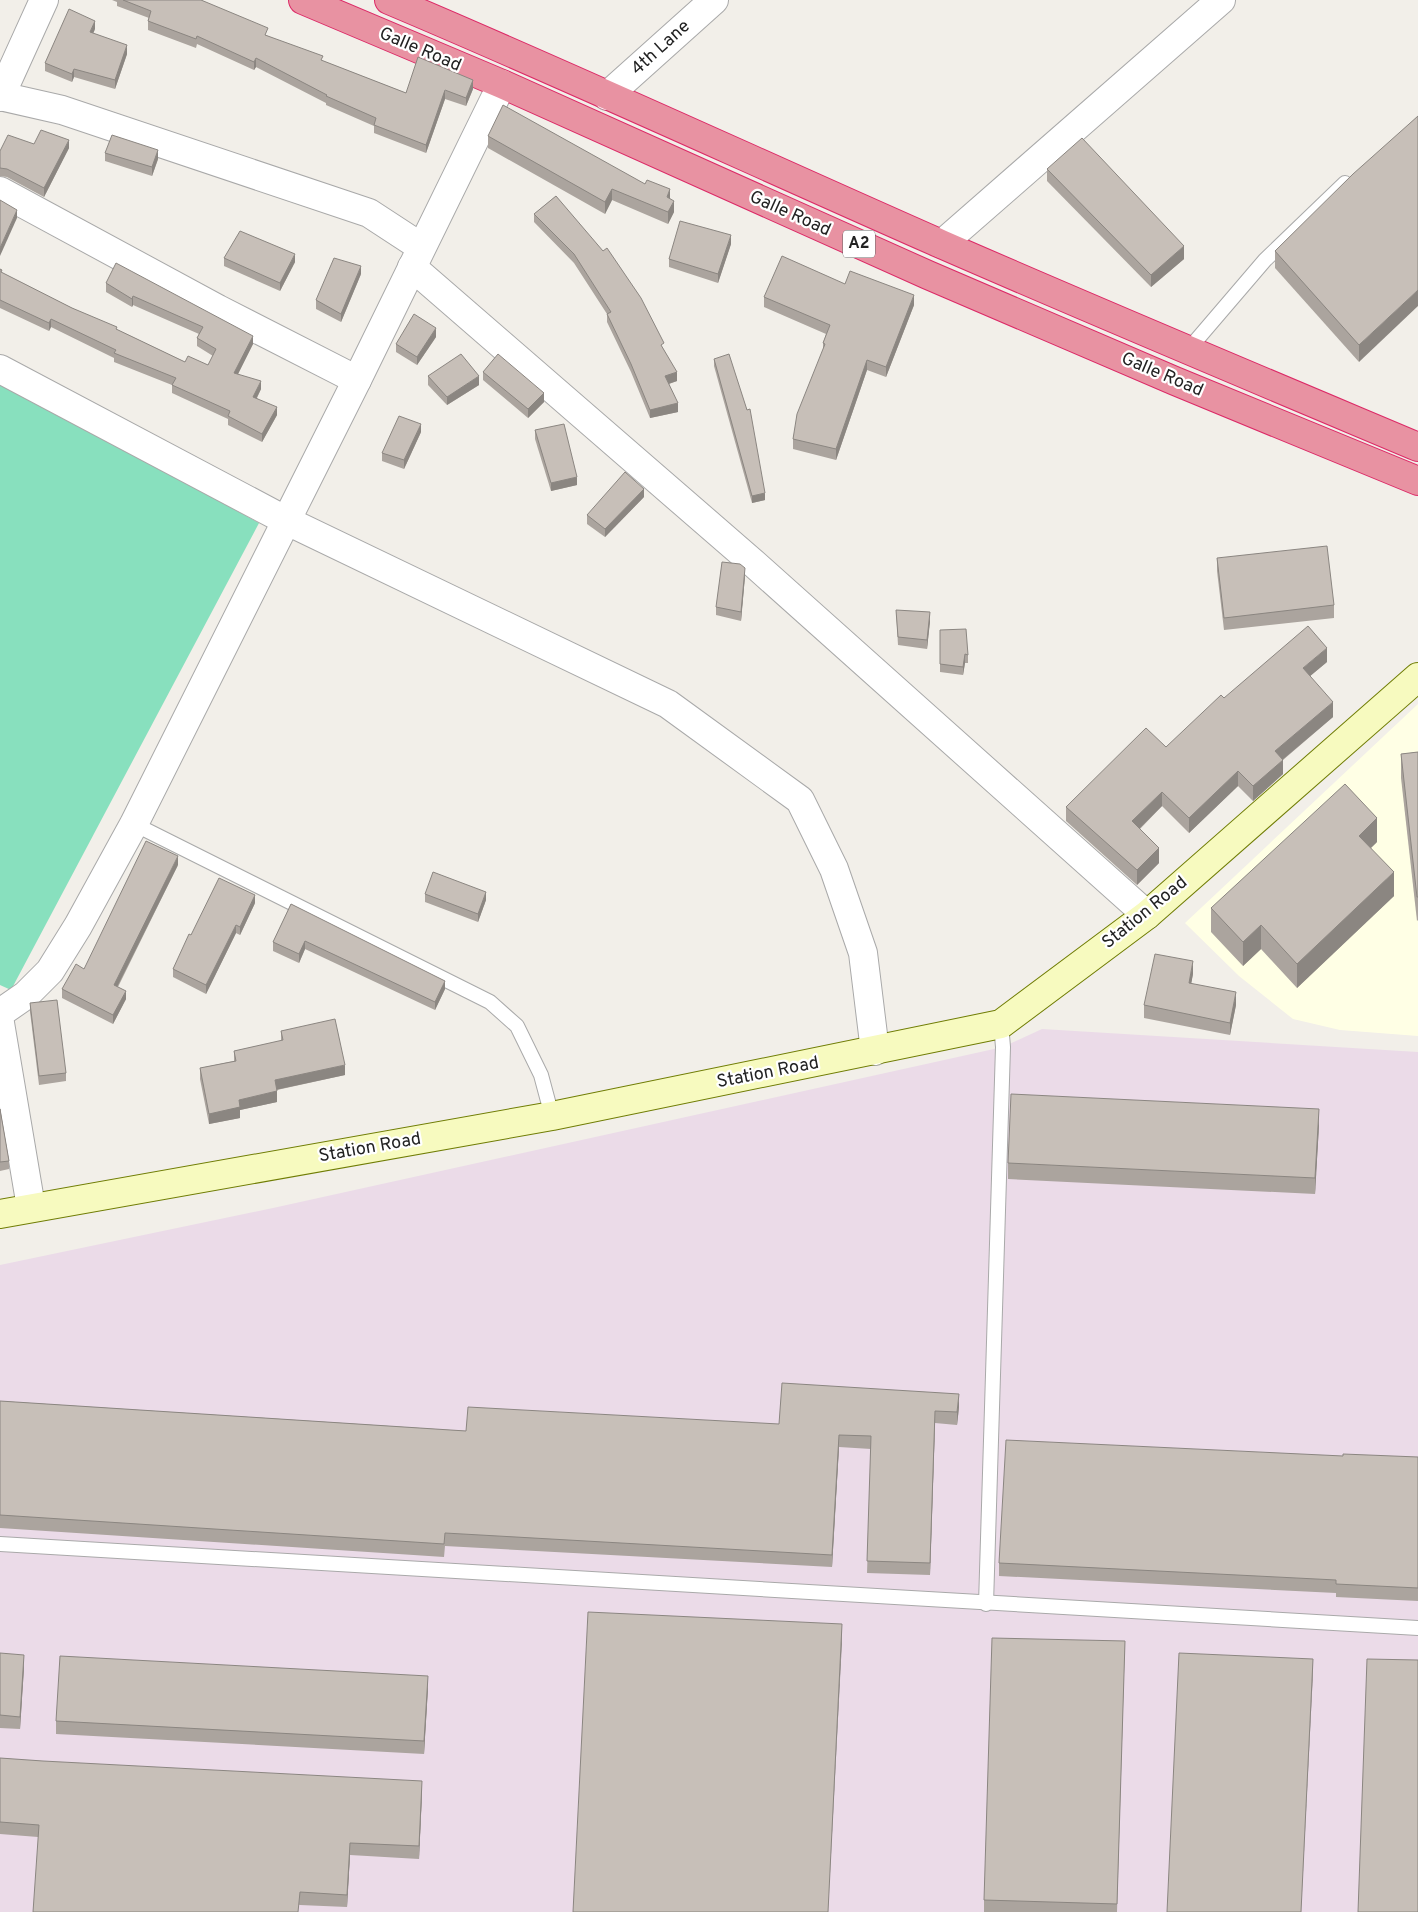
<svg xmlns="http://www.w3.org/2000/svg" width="1418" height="1912" font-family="Overpass,sans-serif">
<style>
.industrial{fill:#ebdbe8}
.education{fill:#ffffe5}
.pitch{fill:#88e0be}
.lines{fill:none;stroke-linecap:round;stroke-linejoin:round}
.lane-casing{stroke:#a9a9a9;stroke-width:16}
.street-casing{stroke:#a9a9a9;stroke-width:30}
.secondary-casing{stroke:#707d05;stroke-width:30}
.highway-casing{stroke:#dc2a67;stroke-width:30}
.lane{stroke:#fff;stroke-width:14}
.street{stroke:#fff;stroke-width:28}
.secondary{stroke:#f7fabf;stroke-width:28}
.highway{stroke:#e892a2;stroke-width:28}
.wall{fill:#aba49e}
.shaded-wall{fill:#8b8681}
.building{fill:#c7bfb8;stroke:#8b8681}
.labels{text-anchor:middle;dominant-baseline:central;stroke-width:4.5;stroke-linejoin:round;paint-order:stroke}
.shield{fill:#fff;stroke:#646464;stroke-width:1}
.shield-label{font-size:16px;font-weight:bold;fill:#222}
.street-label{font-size:18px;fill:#222;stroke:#fff}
</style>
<rect width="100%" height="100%" fill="#f2efe9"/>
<!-- industrial -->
<path class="industrial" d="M1042,1029L1418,1052V1912H0V1265L273,1208L1003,1047Z"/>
<!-- education -->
<path class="education" d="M1418,704V1036L1340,1030L1293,1019L1239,976L1185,923Z"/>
<!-- pitch -->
<path class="pitch" d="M0,380L259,523L11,990L0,985Z"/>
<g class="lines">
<defs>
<g id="lane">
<path d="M1188,350L1265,260L1345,183"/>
<path d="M134,824L490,1002L517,1026L541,1075L552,1116"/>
<path d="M0,1544L1418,1628"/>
<path d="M986,1604L1003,1047L1001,1024"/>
</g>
<g id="street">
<path d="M0,96L62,110L369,213L421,247"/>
<path d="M607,96L714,0"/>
<path d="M0,97L44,0"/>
<path d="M0,191L218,309L357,380"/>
<path d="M942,244L1221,0"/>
<path d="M412,267L751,561L1147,915"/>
<path d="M0,369L285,520L668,704L800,800L834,869L863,953L875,1051"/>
<path d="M0,1013L26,995L50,971L78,926L134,824L357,380L502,84"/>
<path d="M0,1023L31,1207"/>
</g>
<path id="secondary" d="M0,1214L552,1116L1001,1024L1147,915L1418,677"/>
<g id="highway">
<path d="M303,0L502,84L928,275L1175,381L1418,481"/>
<path d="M389,0C574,78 757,163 941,244C1099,313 1259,380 1418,447"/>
</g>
</defs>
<!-- lane casing -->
<use href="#lane" class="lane-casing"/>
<!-- street casing -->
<use href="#street" class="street-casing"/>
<!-- secondary casing -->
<use href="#secondary" class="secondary-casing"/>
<!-- highway casing -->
<use href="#highway" class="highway-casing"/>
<!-- lane -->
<use href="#lane" class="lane"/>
<!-- street -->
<use href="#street" class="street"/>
<!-- secondary -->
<use href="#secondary" class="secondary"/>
<!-- highway -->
<use href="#highway" class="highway"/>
</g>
<!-- wall -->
<g class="wall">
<path d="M112,0H201L268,36L323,61L406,93L473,89L466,106L445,99L426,153L374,133V126L326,105V103L256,67L254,70L197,44L196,48L148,30V21L149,18L117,6V2Z"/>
<path d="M95,29L93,33L127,54L115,89L74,77L72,82L45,71V63Z"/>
<path d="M1418,116L1359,362L1275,268V251Z"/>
<path d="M488,136L670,198L674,212L668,224L612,200L605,214L488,148Z"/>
<path d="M34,144L69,148L44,197L7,177L0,176V151Z"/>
<path d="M105,153L158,159L152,176L105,161Z"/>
<path d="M1047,169L1184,259L1151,287L1047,181Z"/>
<path d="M556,196L664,350L677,381L669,384L678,412L650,418L631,372L607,322V314L574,263L534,222V214Z"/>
<path d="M731,244L718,283L669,267V259Z"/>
<path d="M224,258L295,262L280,291L224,266Z"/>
<path d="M0,269L2,273L72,308L185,362L208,365L213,356L197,346V338L199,334L133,305L132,307L106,292V283L253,344L238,374L261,389L257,398L277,415L262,442L228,425V419L172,393V385L114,362V358L51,327L49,331L0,308Z"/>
<path d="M361,274L341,322L316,309V300Z"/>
<path d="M845,284L914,305L886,377L867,370L836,460L793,449V439L823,351V343L826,334L764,307V297Z"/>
<path d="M436,337L417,365L396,352V344Z"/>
<path d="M714,359L747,410L765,500L752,503L714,366Z"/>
<path d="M483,372L544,402L528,418L483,380Z"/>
<path d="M428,376L479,385L447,405L428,385Z"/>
<path d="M535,430L577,485L551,491L535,439Z"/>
<path d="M421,432L404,469L382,461V453Z"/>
<path d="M644,497L605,537L587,524V515Z"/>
<path d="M1217,558L1334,605V618L1224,630L1217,571Z"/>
<path d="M745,576L741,621L716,615V607Z"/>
<path d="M896,610L930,621L927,649L898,645Z"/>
<path d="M940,630L968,655V663H965L963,675L940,672Z"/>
<path d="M1327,662L1310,676L1333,717L1283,760V774L1253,801L1238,786L1189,833L1162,806L1140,829L1159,863L1137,885L1066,821V807L1166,747L1224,698Z"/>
<path d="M1418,752V920L1417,921L1401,778V754Z"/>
<path d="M1377,842L1371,848L1394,896L1297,988L1261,949L1243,966L1211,932V908Z"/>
<path d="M178,865L118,987L126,999L113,1024L62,998V989L84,969Z"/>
<path d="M425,894L486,900L478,922L425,902Z"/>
<path d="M255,903L240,935L236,933L206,994L173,977V969L191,935Z"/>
<path d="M291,904L445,989L435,1010L305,949L299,963L273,951V942Z"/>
<path d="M1193,974L1191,983L1236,1005L1230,1035L1144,1018V1005Z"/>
<path d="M30,1003L66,1073V1081L39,1085L30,1012Z"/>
<path d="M281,1031L345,1075L277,1090V1102L240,1110V1118L209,1124L200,1079V1068L234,1061V1051L281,1041Z"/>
<path d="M0,1109L9,1161V1169L0,1171Z"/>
<path d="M1319,1125L1315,1194L1008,1179V1163Z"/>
<path d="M0,1401L466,1431L779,1424L959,1407L957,1425L935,1423L930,1575L867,1573L871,1449L839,1447L832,1567L445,1546L444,1557L0,1528Z"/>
<path d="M1343,1456L1418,1457V1601L1336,1597V1593L999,1576V1563Z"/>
<path d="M1125,1641L1117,1912H984V1900Z"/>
<path d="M0,1653L24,1667L20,1729L0,1728Z"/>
<path d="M428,1688L424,1754L56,1734V1721Z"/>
<path d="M0,1758L422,1793L419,1859L350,1855L347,1907L300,1905L38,1837L0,1834Z"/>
</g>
<!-- shaded-wall -->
<g class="shaded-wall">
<path d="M95,21V29L90,41V32Z"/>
<path d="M127,45V54L115,89V80Z"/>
<path d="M256,58V67L254,70V62Z"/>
<path d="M74,69V77L72,82V74Z"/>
<path d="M473,80V89L466,106V98Z"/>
<path d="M445,90V99L426,153V145Z"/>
<path d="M69,140V148L44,197V188Z"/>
<path d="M158,150V159L152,176V167Z"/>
<path d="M612,189V200L605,214V202Z"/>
<path d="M670,189V201L667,197Z"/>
<path d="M674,201V212L668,224V212Z"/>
<path d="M17,210V218L0,256V248Z"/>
<path d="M731,235V244L718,283V274Z"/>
<path d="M1184,246V259L1151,287V275Z"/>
<path d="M295,254V262L280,291V283Z"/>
<path d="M361,266V274L341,322V314Z"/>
<path d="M1418,290V306L1359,362V345Z"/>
<path d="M914,295V305L886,377V367Z"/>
<path d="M133,296V305L132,307V299Z"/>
<path d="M51,319V327L49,331V323Z"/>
<path d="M436,328V337L417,365V357Z"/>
<path d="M253,336V344L234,382V373Z"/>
<path d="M867,360V370L836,460V449Z"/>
<path d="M677,372V381L665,385V376Z"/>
<path d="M479,376V385L447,405V397Z"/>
<path d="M261,381V389L253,405V397Z"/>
<path d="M544,393V402L528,418V409Z"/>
<path d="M678,403V412L650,418V410Z"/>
<path d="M277,407V415L262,442V434Z"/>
<path d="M421,424V432L404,469V460Z"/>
<path d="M577,477V485L551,491V483Z"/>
<path d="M644,489V497L605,537V529Z"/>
<path d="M765,493V500L752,503V496Z"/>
<path d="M745,568V576L741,621V612Z"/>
<path d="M930,612V621L927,649V640Z"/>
<path d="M1327,648V662L1303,682V668Z"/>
<path d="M965,654V663L963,675V667Z"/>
<path d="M1333,702V717L1275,766V751Z"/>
<path d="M1283,760V774L1253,801V786Z"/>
<path d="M1238,771V786L1189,833V818Z"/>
<path d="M1162,792V806L1132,836V821Z"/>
<path d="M1377,818V842L1359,859V836Z"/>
<path d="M1159,848V863L1137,885V870Z"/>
<path d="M178,856V865L114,993V985Z"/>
<path d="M1394,872V896L1297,988V964Z"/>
<path d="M486,892V900L478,922V914Z"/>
<path d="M255,895V903L240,935V927Z"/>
<path d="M236,925V933L206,994V985Z"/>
<path d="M1261,925V949L1243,966V942Z"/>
<path d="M305,941V949L299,963V954Z"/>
<path d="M1193,961V974L1189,996V983Z"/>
<path d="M445,981V989L435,1010V1002Z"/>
<path d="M126,991V999L113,1024V1015Z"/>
<path d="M1236,992V1005L1230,1035V1023Z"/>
<path d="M345,1065V1075L275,1090V1080Z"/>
<path d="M277,1091V1102L240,1110V1118L209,1124V1114L239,1100Z"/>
<path d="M1319,1109V1125L1315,1194V1178Z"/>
<path d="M959,1394V1407L957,1425V1412Z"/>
<path d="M935,1411V1423L930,1575V1563Z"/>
<path d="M839,1435V1447L832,1567V1555Z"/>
<path d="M842,1624V1641L828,1912Z"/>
<path d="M24,1655V1667L20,1729V1717Z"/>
<path d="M1313,1659V1672L1301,1912Z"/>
<path d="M428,1676V1688L424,1754V1741Z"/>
<path d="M422,1781V1793L419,1859V1846Z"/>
<path d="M350,1843V1855L347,1907V1895Z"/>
</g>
<!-- building -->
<g class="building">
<path d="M123,0H201L268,28L265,35L323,56L321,60L406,93L418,57L473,80L466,98L445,90L426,145L374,125L376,118L326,96L327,95L256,58L254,62L197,36L196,39L148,21L151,11Z"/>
<path d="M69,9L95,21L90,32L127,45L115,80L74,69L72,74L45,63Z"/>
<path d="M503,105L645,184L647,180L670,189L667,197L674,201L668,212L612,189L605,202L488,136Z"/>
<path d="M1418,116V290L1359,345L1275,251L1353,174Z"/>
<path d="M41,130L69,140L44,188L7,169L0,168V151L8,135L34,144Z"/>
<path d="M112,135L158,150L152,167L105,153Z"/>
<path d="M1082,138L1184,246L1151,275L1047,169Z"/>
<path d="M556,196L603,251L607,248L641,298L664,343L661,345L677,372L665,376L678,403L650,410L631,364L607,314L611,312L574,254L534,214Z"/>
<path d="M0,200L17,210L0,248Z"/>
<path d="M680,221L731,235L718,274L669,259Z"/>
<path d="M240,231L295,254L280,283L224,258Z"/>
<path d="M782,256L845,284L850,271L914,295L886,367L867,360L836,449L793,439L797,414L825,344L823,343L830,325L764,297Z"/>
<path d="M334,258L361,266L341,314L316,300Z"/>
<path d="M116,263L253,336L234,373L261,381L253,397L277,407L262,434L228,416L230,411L172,385L176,378L114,353L116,350L51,319L49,323L0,300V269L2,270L1,272L72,308L117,327L116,329L185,362L188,356L208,365L216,349L197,338L203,327L133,296L132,299L106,283Z"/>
<path d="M414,314L436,328L417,357L396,344Z"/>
<path d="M461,354L479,376L447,397L428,376Z"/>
<path d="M498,354L544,393L528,409L483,372Z"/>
<path d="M729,354L747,410L750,409L765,493L752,496L714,359Z"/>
<path d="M399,416L421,424L404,460L382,453Z"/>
<path d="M564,424L577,477L551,483L535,430Z"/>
<path d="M625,472L644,489L605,529L587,515Z"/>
<path d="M1327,546L1334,605L1224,618L1217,558Z"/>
<path d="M722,562L740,564L745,568L741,612L716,607Z"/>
<path d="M896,610L930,612L927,640L898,637Z"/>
<path d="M1308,626L1327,648L1303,668L1333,702L1275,751L1283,760L1253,786L1238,771L1189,818L1162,792L1132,821L1159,848L1137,870L1066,807L1146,728L1166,747L1221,695L1224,698Z"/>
<path d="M966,629L968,655L965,654L963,667L940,664V630Z"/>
<path d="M1418,752V897H1417L1401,754Z"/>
<path d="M1345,784L1377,818L1359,836L1394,872L1297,964L1261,925L1243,942L1211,908Z"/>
<path d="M146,841L178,856L114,985L126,991L113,1015L62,989L76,964L84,969Z"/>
<path d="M433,872L486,892L478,914L425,894Z"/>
<path d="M219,878L255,895L240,927L236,925L206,985L173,969L189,934L191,935Z"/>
<path d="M291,904L445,981L435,1002L305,941L299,954L273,942Z"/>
<path d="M1155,954L1193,961L1189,983L1236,992L1230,1023L1144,1005Z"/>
<path d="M57,1000L66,1073L39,1076L30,1003Z"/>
<path d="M335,1019L345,1065L275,1080L277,1091L239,1100L240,1107L209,1114L200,1068L236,1061L234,1051L283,1040L281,1031Z"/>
<path d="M1011,1094L1319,1109L1315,1178L1008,1163Z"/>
<path d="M0,1109L9,1161L0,1162Z"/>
<path d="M782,1383L959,1394L957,1412L935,1411L930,1563L867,1561L871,1436L839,1435L832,1555L445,1533L444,1544L0,1515V1401L466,1431L468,1407L779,1424Z"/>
<path d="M1006,1440L1343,1456V1454L1418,1457V1588L1336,1584V1580L999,1563Z"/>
<path d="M588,1612L842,1624L828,1912H573Z"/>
<path d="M992,1638L1125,1641L1117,1904L984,1900Z"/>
<path d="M0,1653L24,1655L20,1717L0,1715Z"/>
<path d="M1179,1653L1313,1659L1301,1912H1167Z"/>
<path d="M60,1656L428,1676L424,1741L56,1721Z"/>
<path d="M1367,1659L1418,1660V1912H1358Z"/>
<path d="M0,1758L43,1761L422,1781L419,1846L350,1843L347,1895L300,1892L298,1912H33L39,1825L0,1822Z"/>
</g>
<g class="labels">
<!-- shield labels -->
<rect class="shield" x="843" y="230.5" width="32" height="27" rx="4"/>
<g class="shield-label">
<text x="859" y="244">A2</text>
</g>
<!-- street labels -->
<g class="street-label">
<text transform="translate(661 48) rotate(-42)">4th Lane</text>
<text transform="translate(420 50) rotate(23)">Galle Road</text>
<text transform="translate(790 214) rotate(24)">Galle Road</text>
<text transform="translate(1162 375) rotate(23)">Galle Road</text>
<text transform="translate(1145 913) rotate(-39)">Station Road</text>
<text transform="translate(768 1073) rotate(-11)">Station Road</text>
<text transform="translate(370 1148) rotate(-10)">Station Road</text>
</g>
</g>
</svg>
